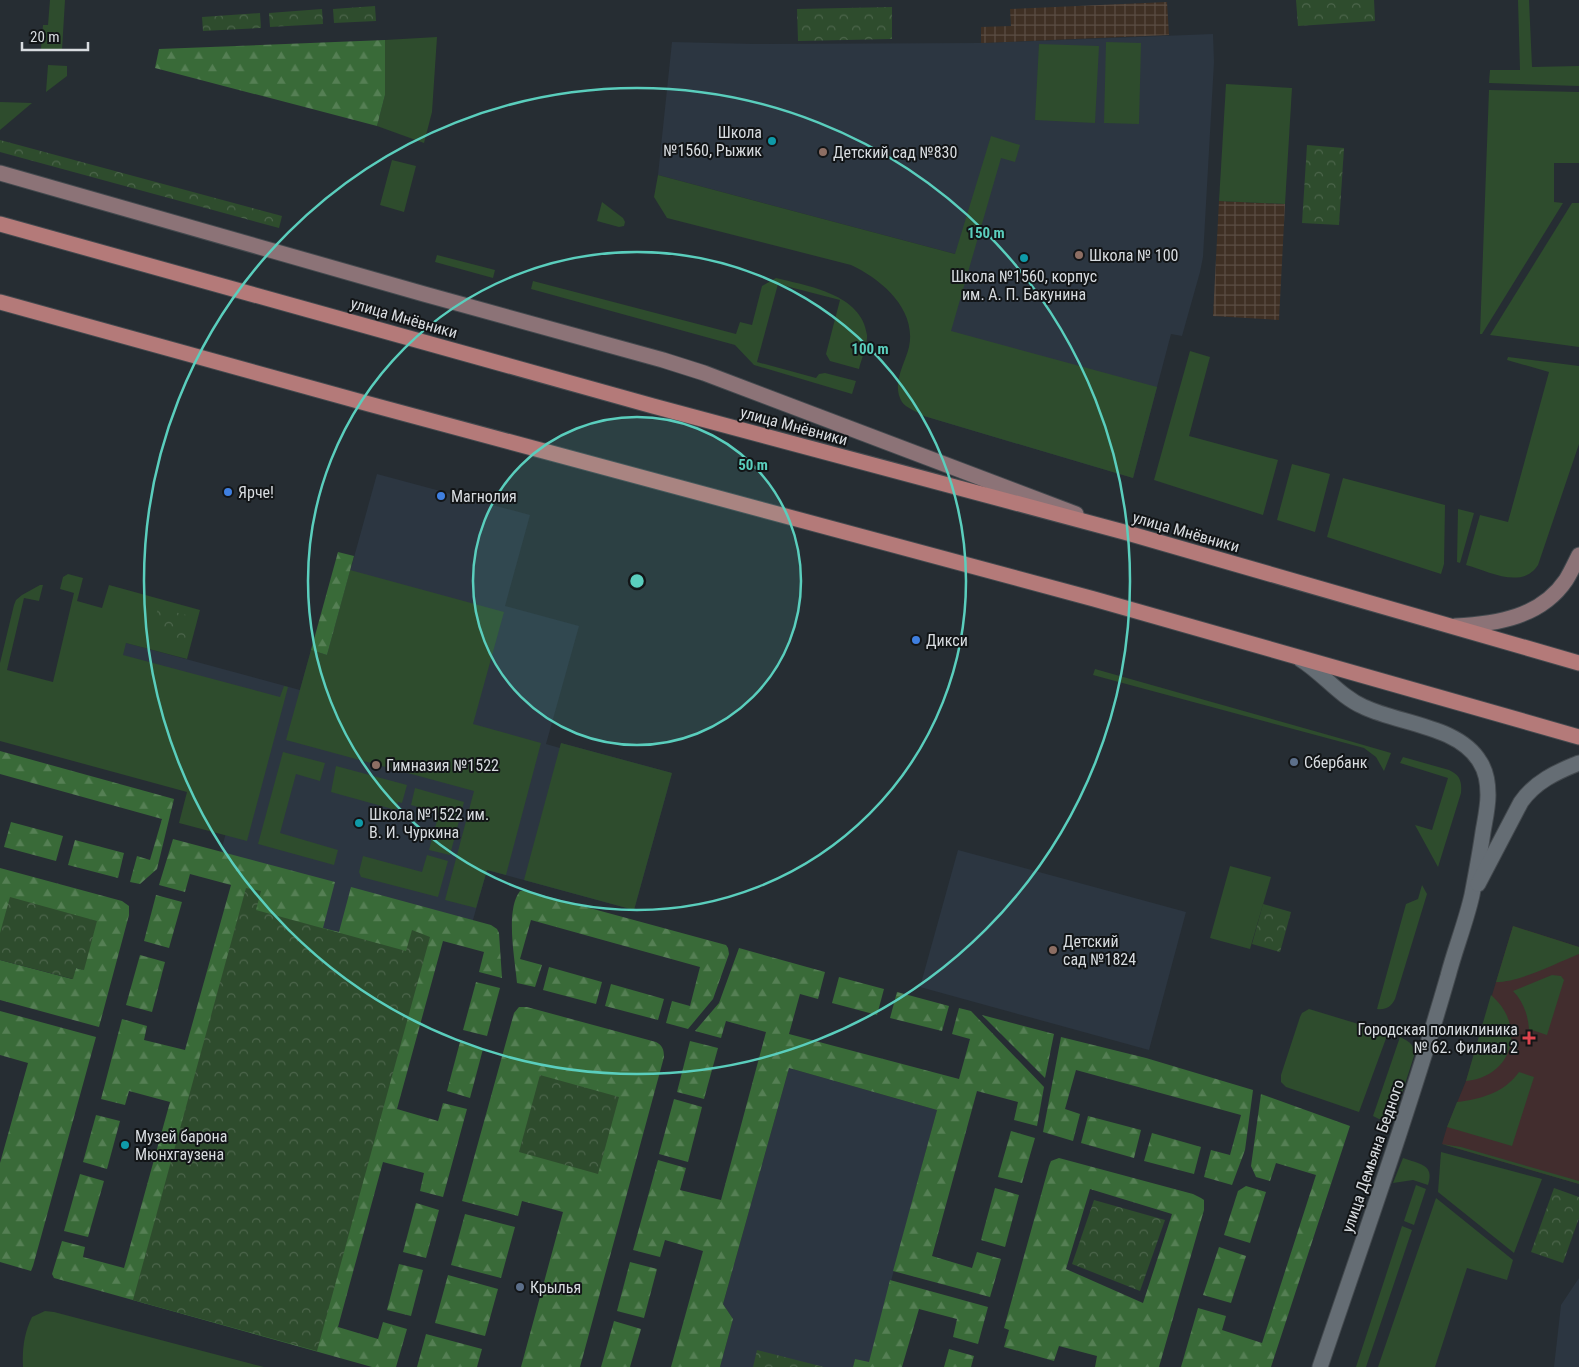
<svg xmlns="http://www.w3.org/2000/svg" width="1579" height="1367" font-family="'Roboto Condensed',sans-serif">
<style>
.built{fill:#2c3641}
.industrial{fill:url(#industrial-grid)}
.medical{fill:#422d2e}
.green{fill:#2e4c2d}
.forest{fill:url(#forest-firs);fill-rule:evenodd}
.park{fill:url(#park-crowns)}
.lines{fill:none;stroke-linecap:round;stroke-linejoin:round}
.street-casing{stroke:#43494e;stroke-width:17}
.secondary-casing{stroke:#43494e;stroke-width:17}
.primary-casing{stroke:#43494e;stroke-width:17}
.street{stroke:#656d74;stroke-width:15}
.secondary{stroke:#8c7377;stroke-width:15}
.primary{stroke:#b47a79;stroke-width:15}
.ring{fill:none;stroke:#5acebd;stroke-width:2.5}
.culture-dot{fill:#0f9aa8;stroke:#121517;stroke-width:2}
.education-dot{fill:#8d6e63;stroke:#121517;stroke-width:2}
.shop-dot{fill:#3f7fe0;stroke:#121517;stroke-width:2}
.service-dot{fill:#5c6f8a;stroke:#121517;stroke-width:2}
.health-dot{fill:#e0444e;stroke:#121517;stroke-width:2}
.labels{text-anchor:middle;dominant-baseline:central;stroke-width:4;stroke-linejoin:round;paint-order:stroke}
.poi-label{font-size:16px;fill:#d8dce0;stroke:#121517;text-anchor:start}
.street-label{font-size:16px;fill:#d8dce0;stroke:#121517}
.centre{fill:#5acebd;stroke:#121517;stroke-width:2.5}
.ring-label{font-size:15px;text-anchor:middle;font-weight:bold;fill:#5acebd;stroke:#121517;stroke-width:4;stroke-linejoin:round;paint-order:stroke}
</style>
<defs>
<pattern id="industrial-grid" width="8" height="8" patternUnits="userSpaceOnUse" patternTransform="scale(1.25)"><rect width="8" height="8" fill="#3f3024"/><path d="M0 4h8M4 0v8" fill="none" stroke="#5a4d44"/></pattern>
<pattern id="forest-firs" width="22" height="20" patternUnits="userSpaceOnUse" patternTransform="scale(1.25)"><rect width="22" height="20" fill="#396a38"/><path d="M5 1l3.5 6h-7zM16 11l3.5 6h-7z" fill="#557f54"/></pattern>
<pattern id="park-crowns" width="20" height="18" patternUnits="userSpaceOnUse" patternTransform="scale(1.25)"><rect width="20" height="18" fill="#2e4c2d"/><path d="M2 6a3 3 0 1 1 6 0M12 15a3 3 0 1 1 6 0" fill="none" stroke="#4c654b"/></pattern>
</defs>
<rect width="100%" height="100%" fill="#262d33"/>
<!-- built -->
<g class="built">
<path d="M1213,34L1214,62L1203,257L1200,272L1182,336L1171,334L1133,478L924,416L955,254L658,175L672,42L754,44L981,43Z"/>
<path d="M377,474L530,515L505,606L579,626L546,744L560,748L561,743L672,773L634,910L487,870L471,927L406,951L256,910L263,884L216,870L235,799L81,757L112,639L300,690L311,650L327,655Z"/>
<path d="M958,850L1186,912L1149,1050L920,987Z"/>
<path d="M789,1068L937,1110L869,1363L855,1359L853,1367H720L733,1319L723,1304Z"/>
<path d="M1579,1278V1367H1554L1561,1305Z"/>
</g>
<!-- industrial -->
<g class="industrial">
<path d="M1167,2L1169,35L981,43V27L1011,26L1010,9Z"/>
<path d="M1219,201L1285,204L1279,320L1213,316Z"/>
</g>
<!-- medical -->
<path class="medical" d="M1513,926L1579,947V1184L1442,1144L1447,1127L1466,1081Z"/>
<!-- green -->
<g class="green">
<path d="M50,0H65L62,50L41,49L43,25H48Z"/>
<path d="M1518,0H1529L1532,67L1579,66V86L1489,83L1490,70H1520Z"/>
<path d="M437,37L432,112L424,143L377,126L385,95V40Z"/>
<path d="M1106,42L1141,43L1139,124L1104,123Z"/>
<path d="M1039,44L1099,46L1095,123L1035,120Z"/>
<path d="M48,65L67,66V76L46,92Z"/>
<path d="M1226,84L1292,88L1285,204L1219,201Z"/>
<path d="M1489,90L1579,92V163H1554V202L1563,203L1482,334H1480Z"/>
<path d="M0,102L32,103L0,130Z"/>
<path d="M991,136L1020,145L1015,162L1001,158L951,331L1157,387L1133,478L924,416C918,412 906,408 902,402C891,384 905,364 909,347C917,309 881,279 851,265L667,218L654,197L658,175L955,254Z"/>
<path d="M392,160L416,166L404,212L380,205Z"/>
<path d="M602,202L623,218L625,222L624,226L619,227L597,221Z"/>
<path d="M1572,203H1579V347L1490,335Z"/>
<path d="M437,255L495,270L493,278L435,262Z"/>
<path d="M776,278C808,286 862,294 867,335C868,343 861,360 859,369L830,361L826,354L827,350L840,300L778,284L757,362L816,378L819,374L825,373L856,381L852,394L754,365L735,345L531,289L533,281L736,334L740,322L752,325L762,286Z"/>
<path d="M1190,351L1210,357L1189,436L1278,460L1263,515L1154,480Z"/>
<path d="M1508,357L1579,366V444L1538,565C1522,590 1488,571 1466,565L1480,515L1508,522L1549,372L1507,360Z"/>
<path d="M1292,464L1330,474L1315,532L1277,520Z"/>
<path d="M1343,478L1445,505L1444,564L1441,574L1327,537Z"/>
<path d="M1458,509L1474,513L1460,563L1457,562Z"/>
<path d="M350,570L504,612L473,724L541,743L506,875L487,870L476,908L445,900L474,791L286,740L311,650L327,655Z"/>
<path d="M68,574L83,578L77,601L102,608L109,585L200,610L187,659L126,643L123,655L280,697L284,686L288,687L247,841L179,823L187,792L0,741V663L14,605L16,600L22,595L40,585H43L39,601L24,598L7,670L53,682L74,593L60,589L63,577Z"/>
<path d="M1095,669L1353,742L1391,753L1384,771L1376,757L1364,748L1093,675Z"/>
<path d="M561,743L672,773L634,910L524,880Z"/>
<path d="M283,752L325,763L320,781L296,774L280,833L338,850L334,865L258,844Z"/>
<path d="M1403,757L1449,770C1460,775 1462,781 1461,793L1438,867L1415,825L1432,830L1448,778L1400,763Z"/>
<path d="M336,766L407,785L402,803L398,802L396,810L331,792Z"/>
<path d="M415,788L464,802L450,855L429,850L439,813L411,805Z"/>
<path d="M427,855L448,861L438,897L361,877L359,872L363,856L422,872Z"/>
<path d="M1230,866L1271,877L1250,949L1210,938Z"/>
<path d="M1422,885L1427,894L1395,999C1391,1007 1386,1010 1377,1009L1406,904L1418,899Z"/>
<path d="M1513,926L1579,947V954C1556,963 1521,982 1496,982Z"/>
<path d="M1552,975L1561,976L1564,980L1547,1035L1529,1029C1528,1015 1523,1001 1513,991Z"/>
<path d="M1491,995C1527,1026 1513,1076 1466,1081Z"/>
<path d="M1309,1009L1388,1033L1359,1112L1286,1087L1281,1082V1075L1300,1017L1302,1013Z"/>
<path d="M1400,1037C1410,1042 1415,1045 1414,1056L1396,1112L1390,1119H1379L1373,1116Z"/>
<path d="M1519,1072L1534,1077L1512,1146L1447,1127L1457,1102C1481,1099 1504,1093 1519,1072Z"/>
<path d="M1442,1144L1461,1147L1579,1181V1184Z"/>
<path d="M1441,1152L1542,1179L1514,1253L1438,1192Z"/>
<path d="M1403,1158C1419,1164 1435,1164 1428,1185L1413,1180L1393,1183Z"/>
<path d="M1416,1185L1426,1189L1414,1225L1404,1221Z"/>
<path d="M1436,1198L1513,1260L1507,1280L1467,1268L1435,1367H1378Z"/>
<path d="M1402,1226L1412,1230L1366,1367H1356Z"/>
<path d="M45,1311L54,1312L264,1367H23C22,1350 24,1333 32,1317Z"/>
</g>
<!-- forest -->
<g class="forest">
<path d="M385,40V95L377,126L155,68L159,49Z"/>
<path d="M338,552L354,556L327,655L311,650Z"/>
<path d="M0,751L174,799L157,869L140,884L130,882L137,856L150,860L162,819L0,774Z"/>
<path d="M11,822L63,836L56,861L4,847Z"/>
<path d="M173,839L335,882L323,928L339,932L351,887L491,925L497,929L499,933L502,978L479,972L484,952L443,941L397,1109L438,1121L443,1103L467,1109L443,1197L420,1191L424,1173L383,1162L338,1327L378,1339L383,1322L407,1329L396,1367H372L54,1278L52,1274L62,1241L85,1247L83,1257L124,1268L170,1102L129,1091L125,1105L101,1099L122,1019L147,1026L144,1040L185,1050L231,885L190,874L185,892L159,885Z"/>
<path d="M75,840L124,853L118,878L68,865Z"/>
<path d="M0,868L122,901L129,906V915L99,1027L0,1000V960L72,979L76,968L84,970L0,933Z"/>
<path d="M520,891H527L726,945L728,948L729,954L713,999L688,1029L666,1023L672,1001L690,1006L700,967L531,920L520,959L542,965L535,987L517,983C515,959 505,910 520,891Z"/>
<path d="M156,895L182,902L169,948L144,941Z"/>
<path d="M739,948L825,972L818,999L800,994L789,1034L959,1079L970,1039L952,1034L959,1008L971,1011L1044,1087L1037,1126L1014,1120L1018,1102L977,1091L932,1256L972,1268L977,1252L1001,1259L990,1297L893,1271L937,1110L789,1068L723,1304L733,1319L720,1367H671L703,1251L665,1240L660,1257L633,1250L658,1160L686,1168L680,1190L721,1200L766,1032L726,1021L721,1038L695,1031L719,1003Z"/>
<path d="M140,955L165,962L152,1012L126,1005Z"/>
<path d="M549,967L602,982L596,1004L543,990Z"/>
<path d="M839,977L884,989L877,1015L832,1003Z"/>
<path d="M476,982L500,988L487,1036L463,1030Z"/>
<path d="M611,984L664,999L658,1020L605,1006Z"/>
<path d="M897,992L949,1006L942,1031L890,1018Z"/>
<path d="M519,1007H527L656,1042C662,1045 664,1049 664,1057L580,1367H521L563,1212L522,1201L518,1216L462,1201L514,1013Z"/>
<path d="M0,1011L96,1037L33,1266L31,1271L0,1262V1163L28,1063L0,1055Z"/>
<path d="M982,1015L1054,1034L1045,1078Z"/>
<path d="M1061,1037L1146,1058L1253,1090L1245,1150L1232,1185L1204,1177L1211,1150L1230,1155L1241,1115L1076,1070L1065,1109L1080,1114L1073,1141L1043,1132Z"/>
<path d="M690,1041L718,1048L704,1099L677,1092Z"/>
<path d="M460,1042L483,1049L470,1098L447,1091Z"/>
<path d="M1261,1094L1350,1126L1271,1367H1181L1198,1308L1226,1316L1222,1330L1262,1343L1316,1175L1276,1163L1270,1181L1256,1177L1251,1166Z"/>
<path d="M674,1099L702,1107L688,1162L659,1154Z"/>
<path d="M96,1115L120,1121L107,1169L83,1162Z"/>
<path d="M1088,1116L1141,1130L1134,1158L1081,1143Z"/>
<path d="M1011,1131L1035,1138L1022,1183L998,1177Z"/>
<path d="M1152,1133L1201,1147L1194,1174L1144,1161Z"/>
<path d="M1059,1158L1193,1194L1201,1198L1204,1200V1210L1159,1367H1095L1097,1356L1059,1346L1054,1361L1004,1347L1009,1330L1004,1328L1049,1166L1051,1161ZM1090,1189L1172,1214L1143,1303L1066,1269Z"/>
<path d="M80,1174L104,1181L88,1237L64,1231Z"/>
<path d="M1246,1186L1266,1192L1250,1243L1224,1235L1238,1191Z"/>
<path d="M995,1188L1019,1195L1005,1247L981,1240Z"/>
<path d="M416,1203L439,1210L426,1258L403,1252Z"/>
<path d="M465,1214L515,1227L501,1278L451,1265Z"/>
<path d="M1219,1247L1246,1256L1231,1303L1203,1295Z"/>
<path d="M630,1262L657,1269L644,1318L617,1311Z"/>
<path d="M399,1264L423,1270L411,1316L387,1310Z"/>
<path d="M448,1275L498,1289L485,1336L435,1323Z"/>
<path d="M890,1280L988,1307L978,1344L953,1337L957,1319L919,1309L902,1367H853L855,1359L869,1362Z"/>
<path d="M614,1321L641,1329L630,1367H601Z"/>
<path d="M426,1334L482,1349L477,1367H417Z"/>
<path d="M949,1349L974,1356L971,1367H944Z"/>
</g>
<!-- park -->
<g class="park">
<path d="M1296,0H1374L1375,21L1298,26Z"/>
<path d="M375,6L376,21L334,23L333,9Z"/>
<path d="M892,7V39L798,41L797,9Z"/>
<path d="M322,9L323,24L270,27L269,13Z"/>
<path d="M260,13L261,28L203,31L202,17Z"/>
<path d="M0,140L282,216L279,228L0,152Z"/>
<path d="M1307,145L1344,148L1339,225L1302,223Z"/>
<path d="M158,608L191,616L185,640L152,631Z"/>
<path d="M246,888L261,891L256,910L406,951L412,930L430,937L317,1351L133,1300Z"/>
<path d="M10,897L97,921L84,970L76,968L73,979L0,960V933Z"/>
<path d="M1263,904L1291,912L1280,952L1252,944Z"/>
<path d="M540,1075L619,1097L598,1174L519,1152Z"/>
<path d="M1554,1188L1579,1197V1218L1563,1263L1531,1252Z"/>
<path d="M1094,1200L1165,1220L1140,1291L1072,1264Z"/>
<path d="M757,1350L824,1367H753Z"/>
</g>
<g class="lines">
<defs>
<g id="street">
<path d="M1300,659C1323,673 1339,696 1364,707C1400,724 1459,726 1480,762C1486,771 1488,784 1488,795C1488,807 1485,820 1483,832C1480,853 1476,874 1472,895C1466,922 1455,949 1448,976C1410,1108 1364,1237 1320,1367"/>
<path d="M1478,884L1521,802C1535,782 1556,772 1579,763"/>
</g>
<g id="secondary">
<path d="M0,173L424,294L663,360L704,373L1076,514"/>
<path d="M1455,626C1497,624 1541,617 1566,580C1571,572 1575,563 1579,555"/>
</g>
<g id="primary">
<path d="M0,224L653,406L1124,532L1579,663"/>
<path d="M0,302L369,404L1094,599L1579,737"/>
</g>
</defs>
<!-- street casing -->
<use href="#street" class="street-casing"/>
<!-- secondary casing -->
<use href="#secondary" class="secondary-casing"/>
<!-- primary casing -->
<use href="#primary" class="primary-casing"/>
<!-- street -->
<use href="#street" class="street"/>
<!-- secondary -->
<use href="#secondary" class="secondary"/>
<!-- primary -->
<use href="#primary" class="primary"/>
</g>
<!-- distance rings -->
<circle cx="637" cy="581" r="164" fill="#5acebd" fill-opacity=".12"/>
<g class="ring">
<circle cx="637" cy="581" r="164"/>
<circle cx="637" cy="581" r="329"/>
<circle cx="637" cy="581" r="493"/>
</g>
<!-- markers -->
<g class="culture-dot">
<circle cx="772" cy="141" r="5"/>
<circle cx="1024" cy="258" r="5"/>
<circle cx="359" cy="823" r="5"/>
<circle cx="125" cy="1145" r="5"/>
</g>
<g class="education-dot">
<circle cx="823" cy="152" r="5"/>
<circle cx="1079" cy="255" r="5"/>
<circle cx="376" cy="765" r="5"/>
<circle cx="1053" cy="950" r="5"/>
</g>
<g class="shop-dot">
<circle cx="228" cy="492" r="5"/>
<circle cx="441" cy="496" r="5"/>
<circle cx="916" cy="640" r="5"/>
</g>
<g class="service-dot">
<circle cx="1294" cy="762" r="5"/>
<circle cx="520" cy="1287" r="5"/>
</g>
<path class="health-dot" d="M1526.5 1030.5h5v5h5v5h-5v5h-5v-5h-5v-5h5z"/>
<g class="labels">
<!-- poi labels -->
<g class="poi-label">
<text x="762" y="132" text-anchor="end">Школа<tspan x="762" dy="18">№1560, Рыжик</tspan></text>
<text x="833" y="152">Детский сад №830</text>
<text x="1089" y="255">Школа № 100</text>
<text x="1024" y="276" text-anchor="middle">Школа №1560, корпус<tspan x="1024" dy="18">им. А. П. Бакунина</tspan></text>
<text x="238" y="492">Ярче!</text>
<text x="451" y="496">Магнолия</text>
<text x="926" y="640">Дикси</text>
<text x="1304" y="762">Сбербанк</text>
<text x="386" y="765">Гимназия №1522</text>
<text x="369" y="814">Школа №1522 им.<tspan x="369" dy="18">В. И. Чуркина</tspan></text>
<text x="1063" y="941">Детский<tspan x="1063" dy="18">сад №1824</tspan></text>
<text x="1518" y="1029" text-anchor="end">Городская поликлиника<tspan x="1518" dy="18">№ 62. Филиал 2</tspan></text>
<text x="135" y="1136">Музей барона<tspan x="135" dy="18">Мюнхгаузена</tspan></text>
<text x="530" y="1287">Крылья</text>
</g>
<!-- street labels -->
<g class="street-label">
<text transform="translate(404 318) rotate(16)">улица Мнёвники</text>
<text transform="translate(794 426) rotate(15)">улица Мнёвники</text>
<text transform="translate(1186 532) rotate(16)">улица Мнёвники</text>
<text transform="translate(1373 1156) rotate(-71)">улица Демьяна Бедного</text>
</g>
</g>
<circle cx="637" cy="581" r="8" class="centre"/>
<g class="ring-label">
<text x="986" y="238">150 m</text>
<text x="870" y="354">100 m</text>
<text x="753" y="470">50 m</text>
</g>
<!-- scale -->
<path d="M22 42v8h66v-8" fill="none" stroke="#d8dce0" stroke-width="2.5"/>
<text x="30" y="42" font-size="15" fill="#d8dce0" stroke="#121517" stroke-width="4" paint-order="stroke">20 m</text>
</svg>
